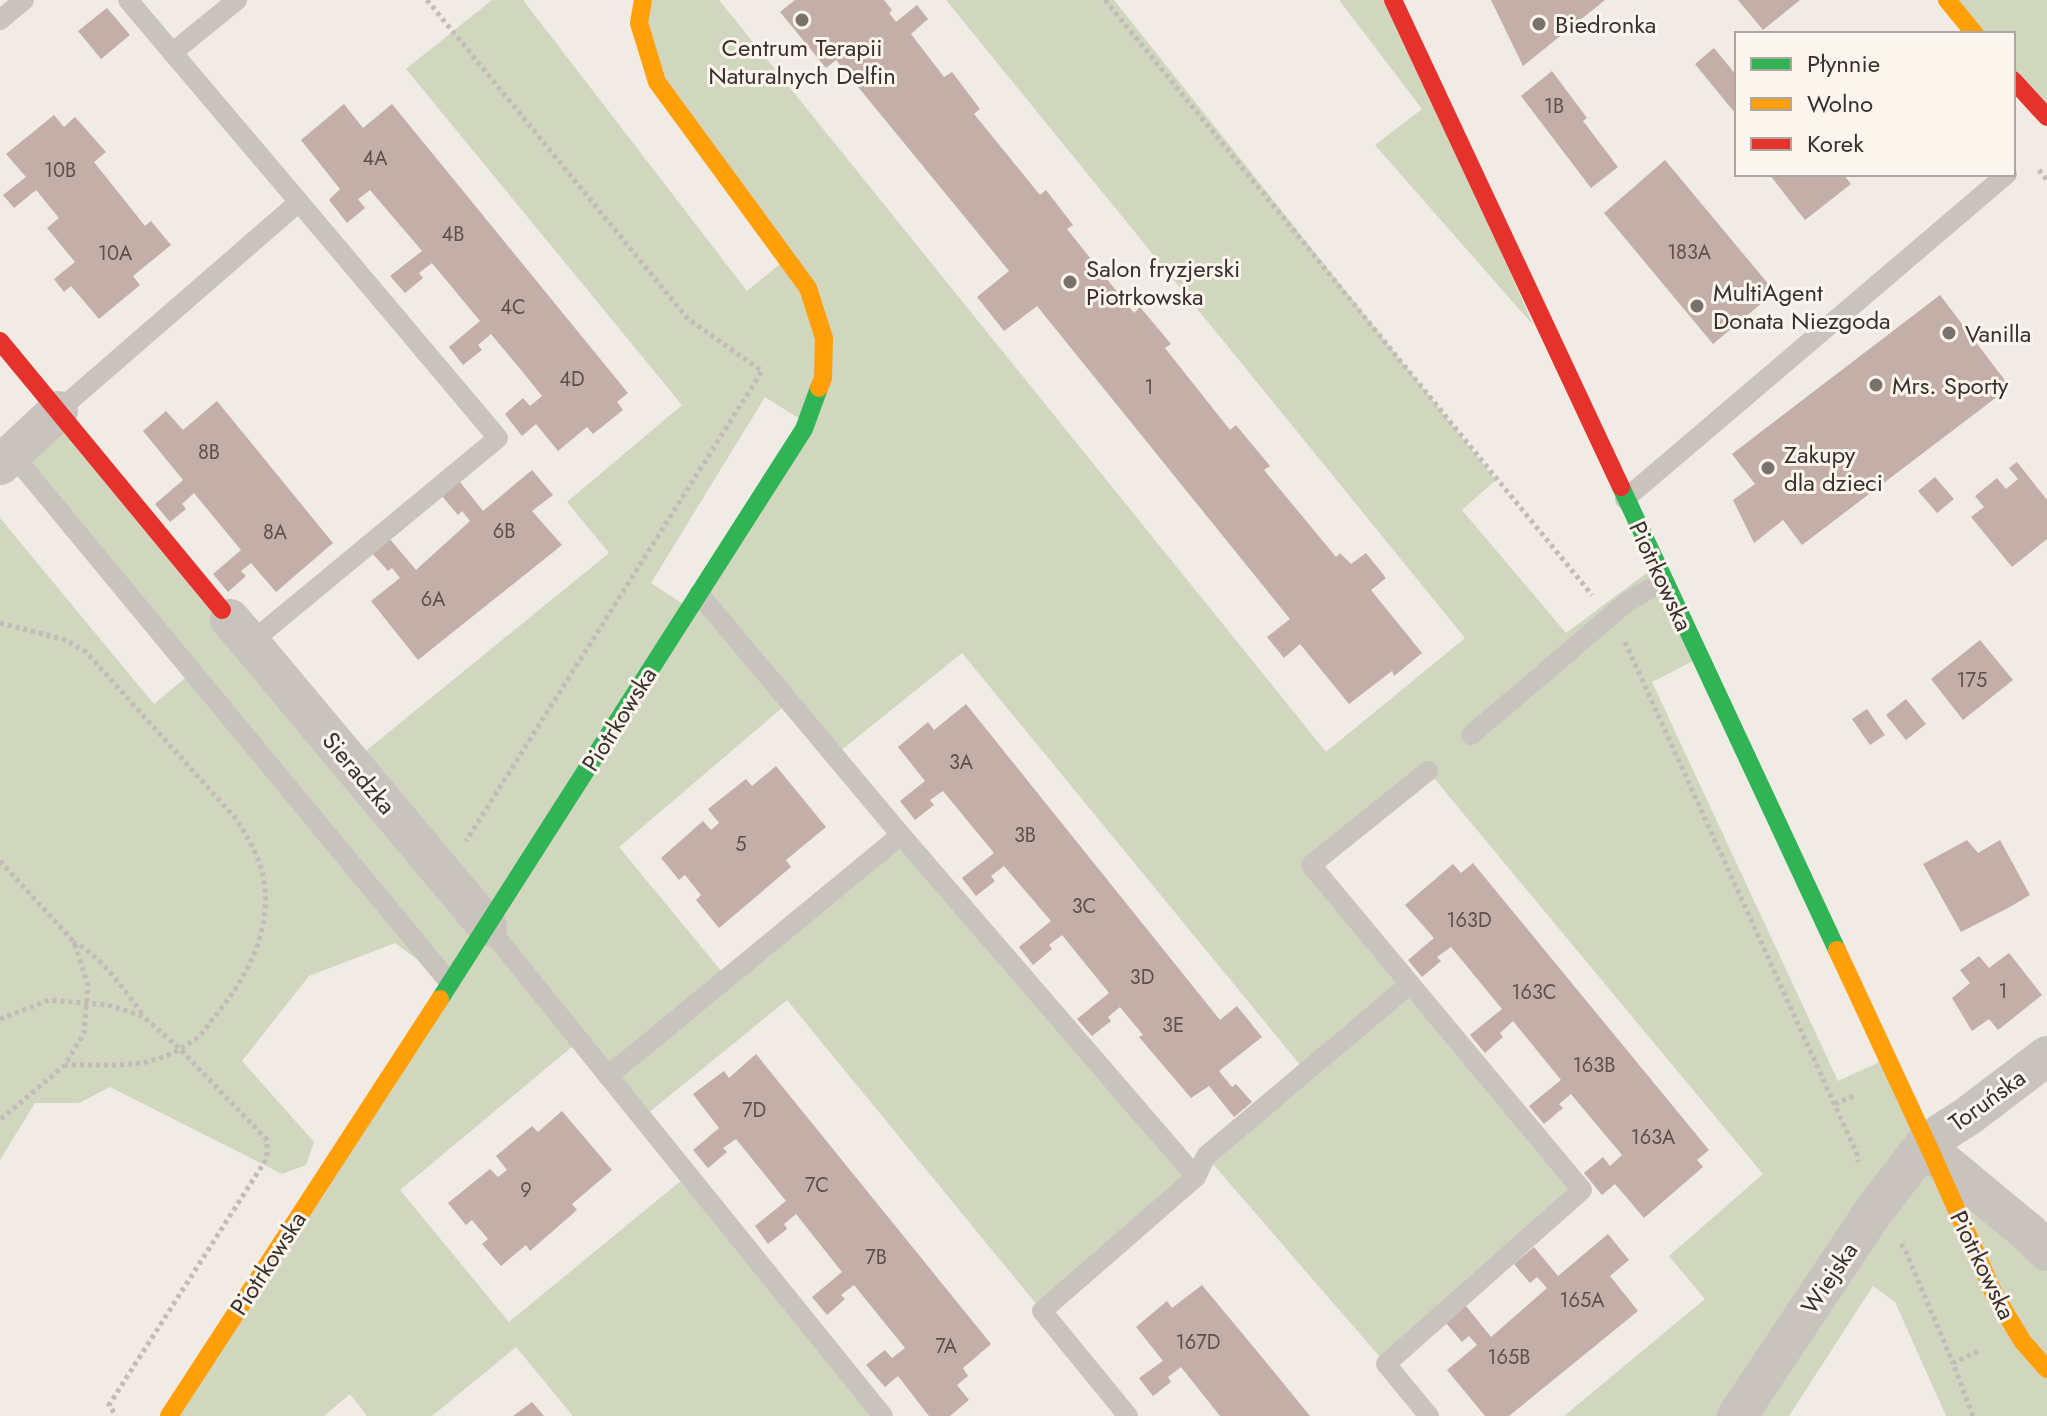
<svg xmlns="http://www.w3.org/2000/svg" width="2047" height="1416" font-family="Jost,sans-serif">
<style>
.green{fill:#d1d6bf;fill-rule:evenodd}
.building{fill:#c3afa7}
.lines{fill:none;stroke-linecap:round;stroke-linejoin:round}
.path{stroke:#c2bbb6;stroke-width:5;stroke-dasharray:4 4;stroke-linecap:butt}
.lane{stroke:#c9c3be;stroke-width:20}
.street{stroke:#c9c3be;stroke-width:40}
.fast{stroke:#30b455;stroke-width:18}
.slow{stroke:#ff9f0a;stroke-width:18}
.jam{stroke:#e5322d;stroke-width:18}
.poi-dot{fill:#7a716c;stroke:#fbf5ee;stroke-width:3}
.labels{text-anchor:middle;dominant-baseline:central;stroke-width:6;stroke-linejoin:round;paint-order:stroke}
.number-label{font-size:20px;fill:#5d504a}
.poi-label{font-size:24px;fill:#3b302b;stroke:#fbf5ee;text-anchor:start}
.street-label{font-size:24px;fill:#3b302b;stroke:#fbf5ee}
</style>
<rect width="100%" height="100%" fill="#f0ebe5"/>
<!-- green -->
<g class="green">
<path d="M492,0H523L747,291L786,259L657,82L643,0H719L1326,752L1465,638L946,0H1114L1496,480L1462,510L1566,633L1652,569L1699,658L1652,682L1838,1081L1886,1059L1931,1152L2047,1251V1416H1946L1895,1302L1873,1286L1789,1416H1564L1705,1299L1669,1256L1763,1174L1428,771L1312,865L1582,1190L1386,1364L1206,1156L1306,1072L962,653L834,756L789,702L619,847L727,978L901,835L1196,1177L1042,1311L787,1000L642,1118L579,1041L400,1190L509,1322L688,1175L883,1416H573L516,1347L432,1416H367L350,1394L324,1416H169L449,983L395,943L309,976L242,1061L314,1142L306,1165L282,1174L110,1087L79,1103H35L0,1160V518L154,704L191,673L13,455L58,411L351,763L609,553L567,502L682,405L406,69ZM765,397L806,423L689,608L651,583Z"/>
<path d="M1339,0H1393L1533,325L1375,145L1422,109Z"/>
<path d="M1947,0H2047V117L2013,80V34H1975Z"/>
</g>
<!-- building -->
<g class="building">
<path d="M795,0H884L892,10L889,13L896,22L917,5L928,19L911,34L944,77L952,72L980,109L974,114L1040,195L1046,190L1073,225L1067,229L1134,313L1140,307L1171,344L1165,348L1230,430L1236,425L1270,466L1264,470L1336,557L1340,553L1351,564L1366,553L1386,578L1371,590L1422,653L1394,676L1392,671L1349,704L1300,644L1284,658L1267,637L1290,619L1037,306L1004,331L977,297L1009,271L836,60L826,68L780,12Z"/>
<path d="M1491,0H1605L1523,66Z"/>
<path d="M1738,0H1800L1763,30Z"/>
<path d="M107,8L130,35L101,59L78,31Z"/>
<path d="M1714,48L1737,76V112L1735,113L1695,64Z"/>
<path d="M1552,71L1587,118L1583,121L1618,167L1591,188L1521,96Z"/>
<path d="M344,104L363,128L392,104L628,393L617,402L623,410L593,434L587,427L558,451L536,424L522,436L505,414L523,398L530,406L542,396L517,365L491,334L478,345L482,350L463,365L449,347L480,321L432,263L419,273L423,278L405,293L390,276L422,251L370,190L358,199L365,208L347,223L329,200L340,189L301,140Z"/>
<path d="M54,115L64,127L75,117L106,152L94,162L145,226L151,221L171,245L133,276L140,285L99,319L71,286L64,292L54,279L75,262L47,228L59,218L36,190L14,208L3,195L26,177L6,154Z"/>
<path d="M1665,160L1775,292L1713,344L1604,213Z"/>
<path d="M1769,174H1843L1851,184L1805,220Z"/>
<path d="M1940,295L2010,387L1802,545L1783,520L1754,543L1733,500L1755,484L1732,454Z"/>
<path d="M217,401L333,543L276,592L251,563L241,571L246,576L228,592L213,574L241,550L194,493L182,504L186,509L170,522L155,504L183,480L143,431L166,411L183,430Z"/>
<path d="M2017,462L2047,500V539L2012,567L1971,517L1984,507L1975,496L1997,478L2006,489L2018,479L2009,468Z"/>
<path d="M532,470L553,495L532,511L562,545L418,660L371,601L400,578L392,568L388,571L372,553L389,538L416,570L470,521L462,511L458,515L442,496L460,482L483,511Z"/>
<path d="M1935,477L1954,499L1937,513L1918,491Z"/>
<path d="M1980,640L2013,680L1963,720L1931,679Z"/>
<path d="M1906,699L1926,724L1906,740L1886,715Z"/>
<path d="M966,704L1220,1020L1237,1006L1262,1037L1219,1071L1232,1087L1236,1084L1252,1102L1234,1117L1209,1086L1191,1098L1139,1037L1143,1035L1120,1007L1108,1017L1111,1021L1092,1036L1077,1019L1109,993L1062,935L1049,945L1052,949L1033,965L1019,947L1051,921L1004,866L991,876L995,881L976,896L962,878L994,853L943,791L930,800L934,805L915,820L900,801L925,781L898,747L928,722L934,730Z"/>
<path d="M1867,709L1885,735L1870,745L1852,719Z"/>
<path d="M776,766L826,827L786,860L791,867L719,928L696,900L701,895L685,875L679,880L661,858L703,821L711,830L719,823L708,809L746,779L752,786Z"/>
<path d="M1967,840L1978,853L2000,840L2030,895L2008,908L1961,932L1923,864Z"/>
<path d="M1473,863L1709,1150L1697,1160L1703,1167L1644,1218L1615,1184L1602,1195L1584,1173L1603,1157L1610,1166L1622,1155L1571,1094L1559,1104L1563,1108L1544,1124L1529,1106L1561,1080L1513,1021L1500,1033L1503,1037L1485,1053L1470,1035L1502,1009L1451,947L1437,957L1441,961L1422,977L1408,960L1434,938L1405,905L1453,864L1461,873Z"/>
<path d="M2009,953L2042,995L1998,1030L1989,1019L1972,1031L1952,998L1970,983L1960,970L1979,956L1989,968Z"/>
<path d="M756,1054L991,1344L963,1368L968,1376L957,1385L969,1400L950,1416H929L898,1376L885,1387L866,1365L885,1350L892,1358L905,1348L854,1285L841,1295L845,1299L827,1315L812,1297L842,1272L796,1214L784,1224L787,1229L768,1244L755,1226L786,1201L736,1139L723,1148L727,1152L708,1168L693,1150L719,1128L693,1094L724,1071L729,1078Z"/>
<path d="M562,1111L612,1170L572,1204L577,1210L530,1251L526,1245L501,1266L482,1244L488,1239L472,1220L466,1225L448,1203L490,1169L498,1177L507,1170L496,1156L532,1126L538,1132Z"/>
<path d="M1608,1234L1629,1260L1610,1276L1638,1311L1509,1416H1485L1447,1370L1477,1345L1469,1336L1462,1342L1446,1323L1466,1306L1491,1337L1547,1288L1537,1277L1530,1283L1514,1264L1534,1247L1558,1276Z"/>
<path d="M1202,1285L1261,1356L1310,1416H1220L1181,1367L1168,1377L1171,1382L1153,1396L1139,1378L1163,1361L1136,1327L1167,1301L1172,1308Z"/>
<path d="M532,1402L544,1416H513Z"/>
</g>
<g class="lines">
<!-- path -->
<g class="path">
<path d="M427,0L688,319L762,371L466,841"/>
<path d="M1105,0L1592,595"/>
<path d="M2039,170L2047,180"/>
<path d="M0,623L66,640L86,652L237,820C249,840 261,859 264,882C272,931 246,979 215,1016C210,1022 206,1030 200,1035C188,1046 172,1054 157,1059C131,1068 93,1064 65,1065"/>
<path d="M1625,642L1857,1154L1858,1162"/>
<path d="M0,861L74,942L88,985L84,1033L65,1065L0,1120"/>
<path d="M73,942C97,951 128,994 143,1015"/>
<path d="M0,1019L49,1000L108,1005L143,1016L180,1049L267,1140V1158L109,1405L116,1416"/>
<path d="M1835,1104L1856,1095"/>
<path d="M1901,1244L1906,1252L1953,1363"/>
<path d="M1973,1416L1953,1363L1979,1351"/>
</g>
<!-- lane -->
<g class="lane">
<path d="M0,20L24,0"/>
<path d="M172,53L237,0"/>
<path d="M58,411L299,202L128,0"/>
<path d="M13,455L450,983"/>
<path d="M1625,499L2007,174"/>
<path d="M699,594L901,835L1196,1177"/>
<path d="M250,643L498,438L299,202"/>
<path d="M1471,735L1627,602L1663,581"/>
<path d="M1428,771L1311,865L1582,1190L1386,1364L1429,1416"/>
<path d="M487,926L883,1416"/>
<path d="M608,1076L901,835"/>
<path d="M1128,1416L1042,1311L1196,1177L1206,1156L1410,984"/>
</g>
<!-- street -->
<g class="street">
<path d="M0,465L58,411"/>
<path d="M230,619L487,926"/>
<path d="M1931,1152L2029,1233L2047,1251"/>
<path d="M1737,1416L1871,1215L1926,1143L1968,1116L2047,1056"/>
</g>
<!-- fast -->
<g class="fast">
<path d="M1621,487L1837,950"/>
<path d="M440,999L804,429L819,388"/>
</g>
<!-- slow -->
<g class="slow">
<path d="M643,0L639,23L657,82L808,288L824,338L823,378L819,388"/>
<path d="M1947,0L1975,34"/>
<path d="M1837,950L1931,1152L1994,1294L2023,1342L2047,1369"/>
<path d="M169,1416L440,999"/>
</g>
<!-- jam -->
<g class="jam">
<path d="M1393,0L1621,487"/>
<path d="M2013,80L2047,117"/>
<path d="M0,341L222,610"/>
</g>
</g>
<!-- markers -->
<g class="poi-dot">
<circle cx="802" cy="20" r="8"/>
<circle cx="1539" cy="24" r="8"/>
<circle cx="1070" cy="282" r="8"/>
<circle cx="1697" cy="306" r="8"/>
<circle cx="1949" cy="333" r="8"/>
<circle cx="1876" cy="385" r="8"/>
<circle cx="1768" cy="468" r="8"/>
</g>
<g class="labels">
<!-- number labels -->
<g class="number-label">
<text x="1554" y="106">1B</text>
<text x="375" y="158">4A</text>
<text x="60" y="170">10B</text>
<text x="453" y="234">4B</text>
<text x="1689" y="252">183A</text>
<text x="115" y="253">10A</text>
<text x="513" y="307">4C</text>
<text x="572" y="379">4D</text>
<text x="1149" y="387">1</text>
<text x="209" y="452">8B</text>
<text x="504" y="531">6B</text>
<text x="275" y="532">8A</text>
<text x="433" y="599">6A</text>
<text x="1972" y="680">175</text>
<text x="961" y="762">3A</text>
<text x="1025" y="835">3B</text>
<text x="741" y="844">5</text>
<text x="1084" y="906">3C</text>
<text x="1469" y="920">163D</text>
<text x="1142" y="977">3D</text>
<text x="2003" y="991">1</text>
<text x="1534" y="992">163C</text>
<text x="1173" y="1025">3E</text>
<text x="1594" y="1065">163B</text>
<text x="754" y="1110">7D</text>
<text x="1653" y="1137">163A</text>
<text x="817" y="1185">7C</text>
<text x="526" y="1190">9</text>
<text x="876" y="1257">7B</text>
<text x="1582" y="1300">165A</text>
<text x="1198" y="1342">167D</text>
<text x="946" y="1346">7A</text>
<text x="1509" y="1357">165B</text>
</g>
<!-- poi labels -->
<g class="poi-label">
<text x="1555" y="24">Biedronka</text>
<text x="802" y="47" text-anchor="middle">Centrum Terapii<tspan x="802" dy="28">Naturalnych Delfin</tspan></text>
<text x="1086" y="268">Salon fryzjerski<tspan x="1086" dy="28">Piotrkowska</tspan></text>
<text x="1713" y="292">MultiAgent<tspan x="1713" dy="28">Donata Niezgoda</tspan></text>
<text x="1965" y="333">Vanilla</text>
<text x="1892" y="385">Mrs. Sporty</text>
<text x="1784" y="454">Zakupy<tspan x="1784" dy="28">dla dzieci</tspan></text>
</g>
<!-- street labels -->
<g class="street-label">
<text transform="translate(1661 576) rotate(65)">Piotrkowska</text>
<text transform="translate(619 719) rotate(-58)">Piotrkowska</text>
<text transform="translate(359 773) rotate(50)">Sieradzka</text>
<text transform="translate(1987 1100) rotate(-36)">Toruńska</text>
<text transform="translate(268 1263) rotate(-57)">Piotrkowska</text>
<text transform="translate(1983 1265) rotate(64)">Piotrkowska</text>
<text transform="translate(1829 1278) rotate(-56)">Wiejska</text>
</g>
</g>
<!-- legend -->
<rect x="1735" y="32" width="280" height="144" fill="#fbf5ee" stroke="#aea6a0" stroke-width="2"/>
<rect x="1751" y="58" width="40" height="12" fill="#30b455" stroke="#aea6a0" stroke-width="2"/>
<text x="1807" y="72" font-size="24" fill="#3b302b">Płynnie</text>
<rect x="1751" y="98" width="40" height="12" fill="#ff9f0a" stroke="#aea6a0" stroke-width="2"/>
<text x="1807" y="112" font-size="24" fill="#3b302b">Wolno</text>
<rect x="1751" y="138" width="40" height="12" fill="#e5322d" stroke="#aea6a0" stroke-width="2"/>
<text x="1807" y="152" font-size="24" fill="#3b302b">Korek</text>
</svg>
